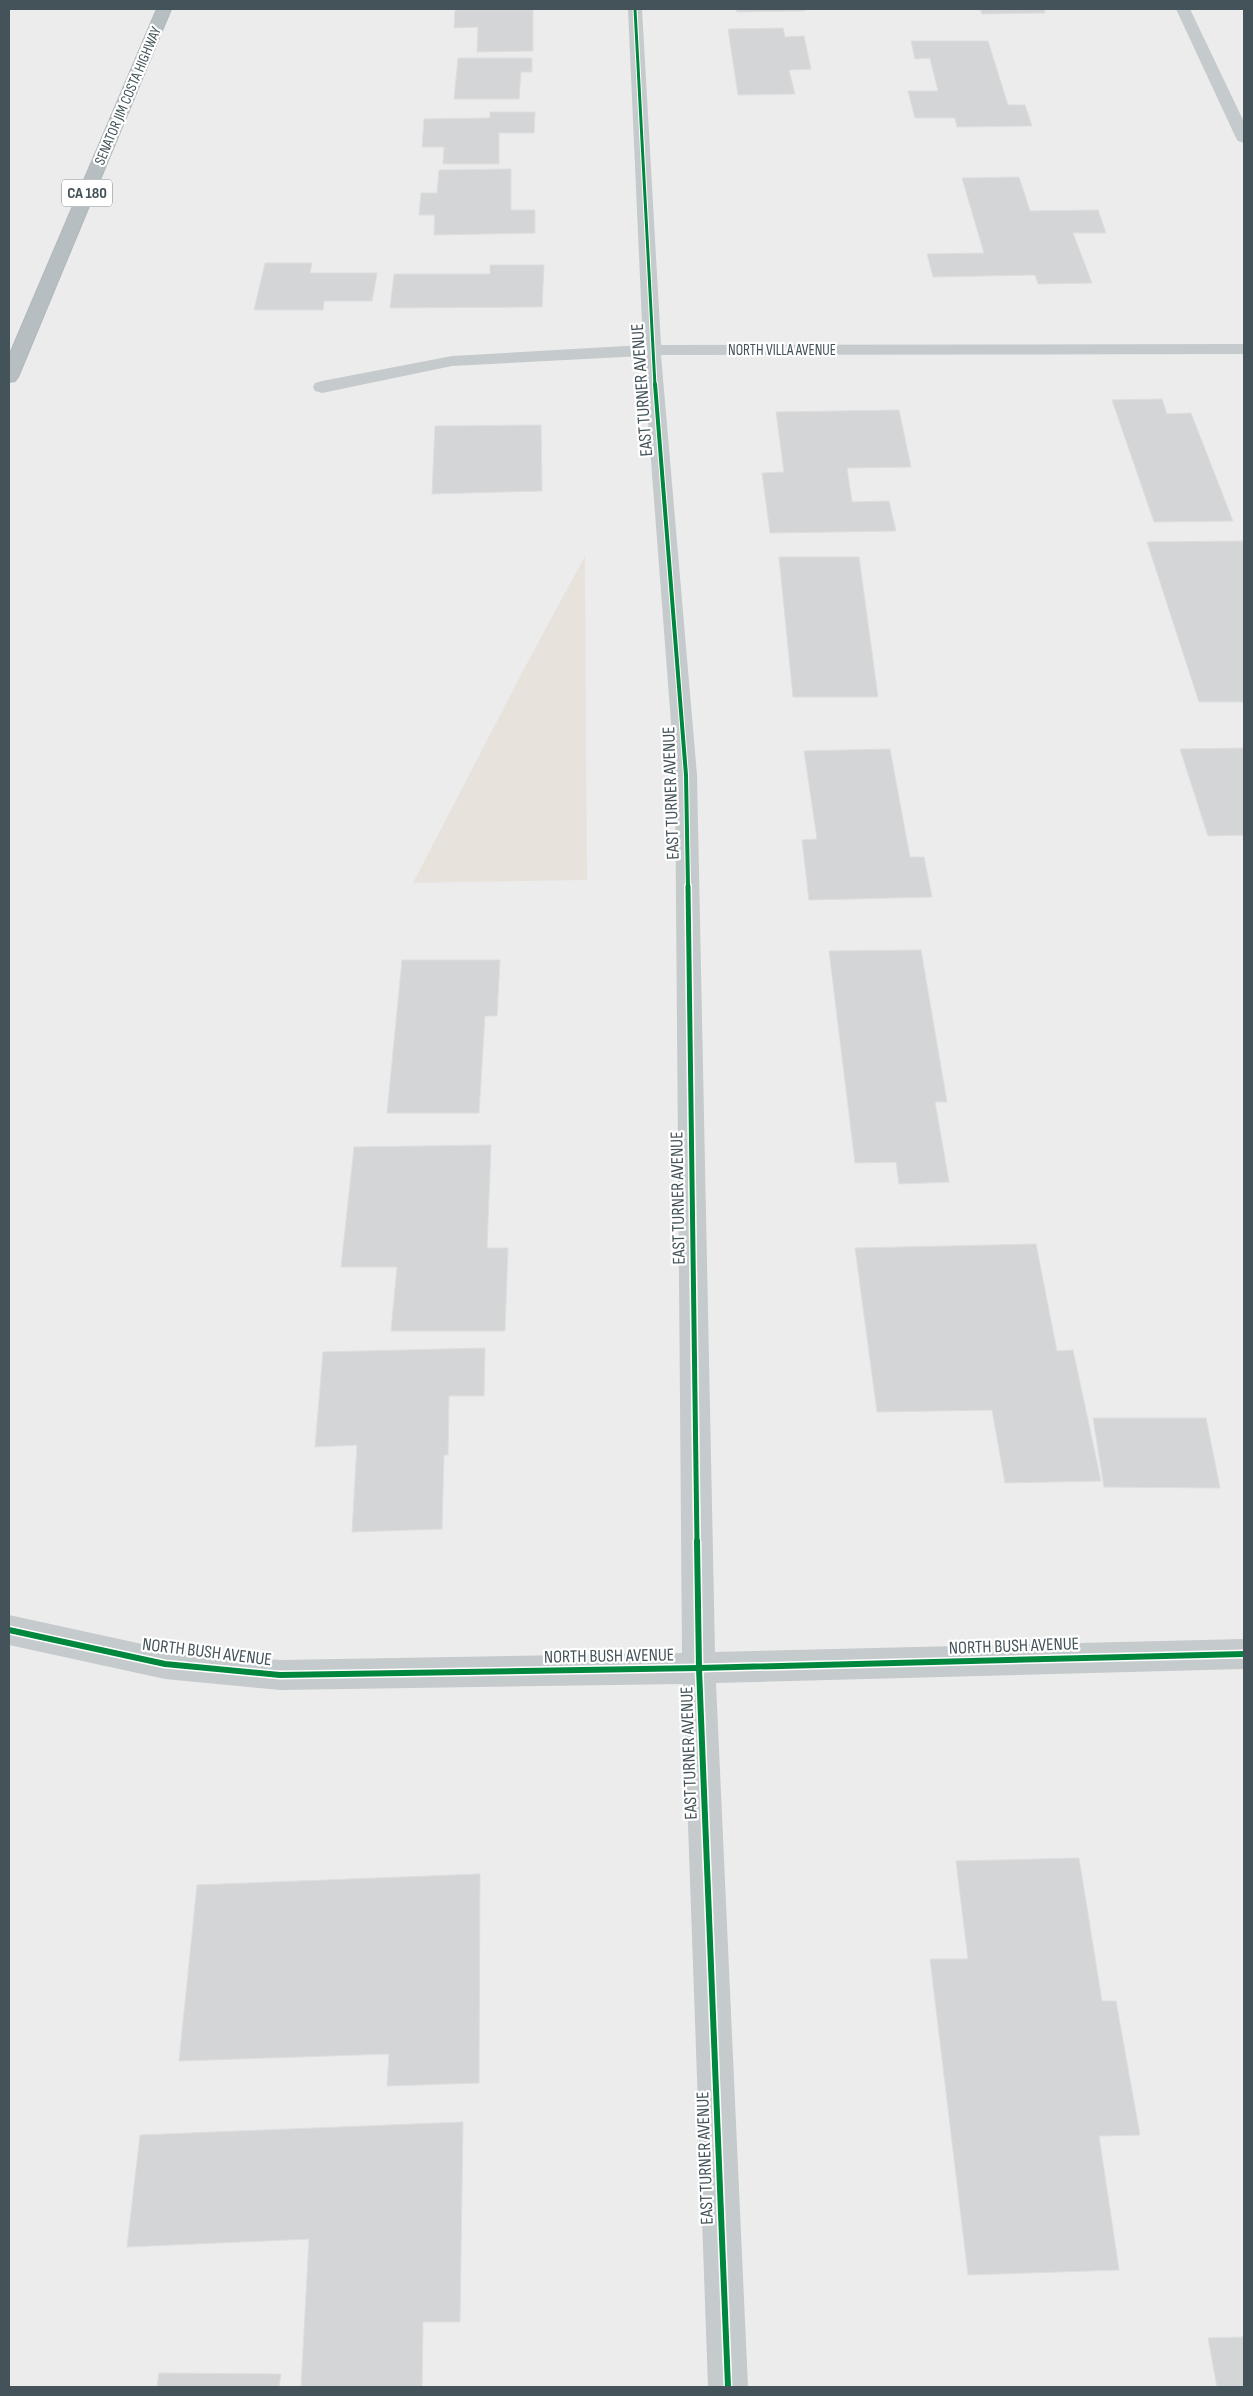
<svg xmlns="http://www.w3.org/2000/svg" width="1253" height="2396" font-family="'Sofia Sans Condensed',sans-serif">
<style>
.commercial{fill:#e7e2db}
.building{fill:#d4d5d7;stroke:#dededf}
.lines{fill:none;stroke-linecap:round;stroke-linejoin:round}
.highway-casing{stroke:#b0b8bc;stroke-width:2}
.street{fill:#c5cacc;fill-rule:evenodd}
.highway{fill:#b7bec2;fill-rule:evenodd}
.cycleway-far3-casing{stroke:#fff;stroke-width:5}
.cycleway-far2-casing{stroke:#fff;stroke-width:6}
.cycleway-far1-casing{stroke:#fff;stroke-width:8}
.cycleway-casing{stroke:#fff;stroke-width:9}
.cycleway-far3{stroke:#00873e;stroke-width:3}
.cycleway-far2{stroke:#00873e;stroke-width:4}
.cycleway-far1{stroke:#00873e;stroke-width:5}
.cycleway{stroke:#00873e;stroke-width:6}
.labels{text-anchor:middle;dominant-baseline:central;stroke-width:4.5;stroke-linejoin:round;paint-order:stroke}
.far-street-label{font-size:15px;fill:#435359;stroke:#fff}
.shield{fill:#fff;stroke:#7b878b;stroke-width:1}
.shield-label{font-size:16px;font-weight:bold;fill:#435359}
.street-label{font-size:18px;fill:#435359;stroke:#fff}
</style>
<rect width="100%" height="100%" fill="#edecec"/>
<!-- commercial -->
<path class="commercial" d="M585,556L587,880L413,883L525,667Z"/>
<!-- building -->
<g class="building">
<path d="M736,9H805V11L737,12Z"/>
<path d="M980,9H1044L1045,13L982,14Z"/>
<path d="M455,10H533V51L477,52L478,27L454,28Z"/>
<path d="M783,28L785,37L804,36L811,69L789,70L795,94L738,95L728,29Z"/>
<path d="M911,41H988L1008,105H1025L1032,126L957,127L955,118H915L908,91H938L930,58L915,59Z"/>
<path d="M458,58H532V72H521L519,99H454Z"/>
<path d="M490,112H535L534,133H499V164H443L444,147H422L424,119L490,118Z"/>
<path d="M511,169V210H535V233L434,235L435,215H419L421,193H437L439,170Z"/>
<path d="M1019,177L1030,211L1098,210L1106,233H1073L1092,283L1038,284L1035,275L933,277L927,254L984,253L962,178Z"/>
<path d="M265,263H312L310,273H377L372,301H324L323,310H254Z"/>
<path d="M490,265H544L542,307L390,308L394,274H490Z"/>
<path d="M1162,399L1167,414L1191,413L1233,521L1154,522L1112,400Z"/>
<path d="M899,410L911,467L847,468L852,502L889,501L896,531L770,533L762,473L784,472L776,412Z"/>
<path d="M541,425L542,491L432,494L435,426Z"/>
<path d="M1244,541V702H1199L1147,542Z"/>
<path d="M779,557H859L878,697H793Z"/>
<path d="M1244,748V835L1208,836L1180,749Z"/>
<path d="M890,749L910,857H924L932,897L809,900L802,840L817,839L804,751Z"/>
<path d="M921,950L947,1102H935L949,1182L899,1184L896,1162L855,1163L829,951Z"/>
<path d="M402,960H500L497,1016H485L479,1113H387Z"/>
<path d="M491,1145L487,1248H508L505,1331H391L397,1267H341L354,1147Z"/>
<path d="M1036,1244L1057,1351L1073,1350L1101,1481L1005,1483L992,1410L877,1412L855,1248Z"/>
<path d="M485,1348L484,1396H449L448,1455H444L442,1529L352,1532L357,1445L315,1447L323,1352Z"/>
<path d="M1093,1418H1206L1220,1488L1104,1487Z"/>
<path d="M1079,1858L1102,2001H1116L1140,2135L1099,2136L1119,2270L968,2275L930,1959H968L956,1861Z"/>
<path d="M480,1874L479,2083L387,2086L389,2054L179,2061L197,1885Z"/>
<path d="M463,2122L460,2322H423L422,2387H301L309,2239L127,2247L140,2135Z"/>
<path d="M1244,2337V2387H1217L1208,2338Z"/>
<path d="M159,2373L281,2374L279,2387H157Z"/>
</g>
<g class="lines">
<defs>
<path id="highway" d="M157,9H171L18,377L15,381L9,382V356Z"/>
</defs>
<!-- highway casing -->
<use href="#highway" class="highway-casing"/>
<!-- street -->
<g class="street">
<path d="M628,9H642L661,345L1244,344V354L661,355L697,775L715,1652L1244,1639V1669L716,1683L748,2387H708L683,1684L280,1690L165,1679L9,1645V1615L165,1649L280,1660L682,1653L675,775L643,356L452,366L322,393L315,391L313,387L315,383L322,381L452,356L643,345Z"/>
<path d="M1176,9H1190L1244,122V143L1238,141L1236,138Z"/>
</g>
<!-- highway -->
<use href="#highway" class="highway"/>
<defs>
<path id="cycleway-far3" d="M635,9L655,386"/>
<path id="cycleway-far2" d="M655,384L686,775L688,888"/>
<path id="cycleway-far1" d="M688,886L697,1543"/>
<g id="cycleway">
<path d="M697,1541L699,1668L728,2387"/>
<path d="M9,1630L165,1664L280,1675L699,1668L1244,1654"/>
</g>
</defs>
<!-- cycleway-far3 casing -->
<use href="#cycleway-far3" class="cycleway-far3-casing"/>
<!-- cycleway-far2 casing -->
<use href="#cycleway-far2" class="cycleway-far2-casing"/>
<!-- cycleway-far1 casing -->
<use href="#cycleway-far1" class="cycleway-far1-casing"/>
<!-- cycleway casing -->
<use href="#cycleway" class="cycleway-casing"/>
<!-- cycleway-far3 -->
<use href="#cycleway-far3" class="cycleway-far3"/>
<!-- cycleway-far2 -->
<use href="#cycleway-far2" class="cycleway-far2"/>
<!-- cycleway-far1 -->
<use href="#cycleway-far1" class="cycleway-far1"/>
<!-- cycleway -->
<use href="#cycleway" class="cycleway"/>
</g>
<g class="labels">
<!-- far-street labels -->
<g class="far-street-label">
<text transform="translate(128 96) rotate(-67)">SENATOR JIM COSTA HIGHWAY</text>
<text x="782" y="350">NORTH VILLA AVENUE</text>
</g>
<!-- shield labels -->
<rect class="shield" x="62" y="179.5" width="50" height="27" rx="4"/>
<g class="shield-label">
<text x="87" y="193">CA 180</text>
</g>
<!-- street labels -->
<g class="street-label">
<text transform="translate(642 390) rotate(-94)">EAST TURNER AVENUE</text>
<text transform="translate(671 793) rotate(-92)">EAST TURNER AVENUE</text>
<text transform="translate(678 1198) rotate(-91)">EAST TURNER AVENUE</text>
<text transform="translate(1014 1646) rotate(-2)">NORTH BUSH AVENUE</text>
<text transform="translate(207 1652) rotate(7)">NORTH BUSH AVENUE</text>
<text transform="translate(609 1656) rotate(-1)">NORTH BUSH AVENUE</text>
<text transform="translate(689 1753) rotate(-92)">EAST TURNER AVENUE</text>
<text transform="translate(705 2158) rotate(-92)">EAST TURNER AVENUE</text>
</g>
</g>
<!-- border -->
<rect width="1253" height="2396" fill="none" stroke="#435359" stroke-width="20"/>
</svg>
